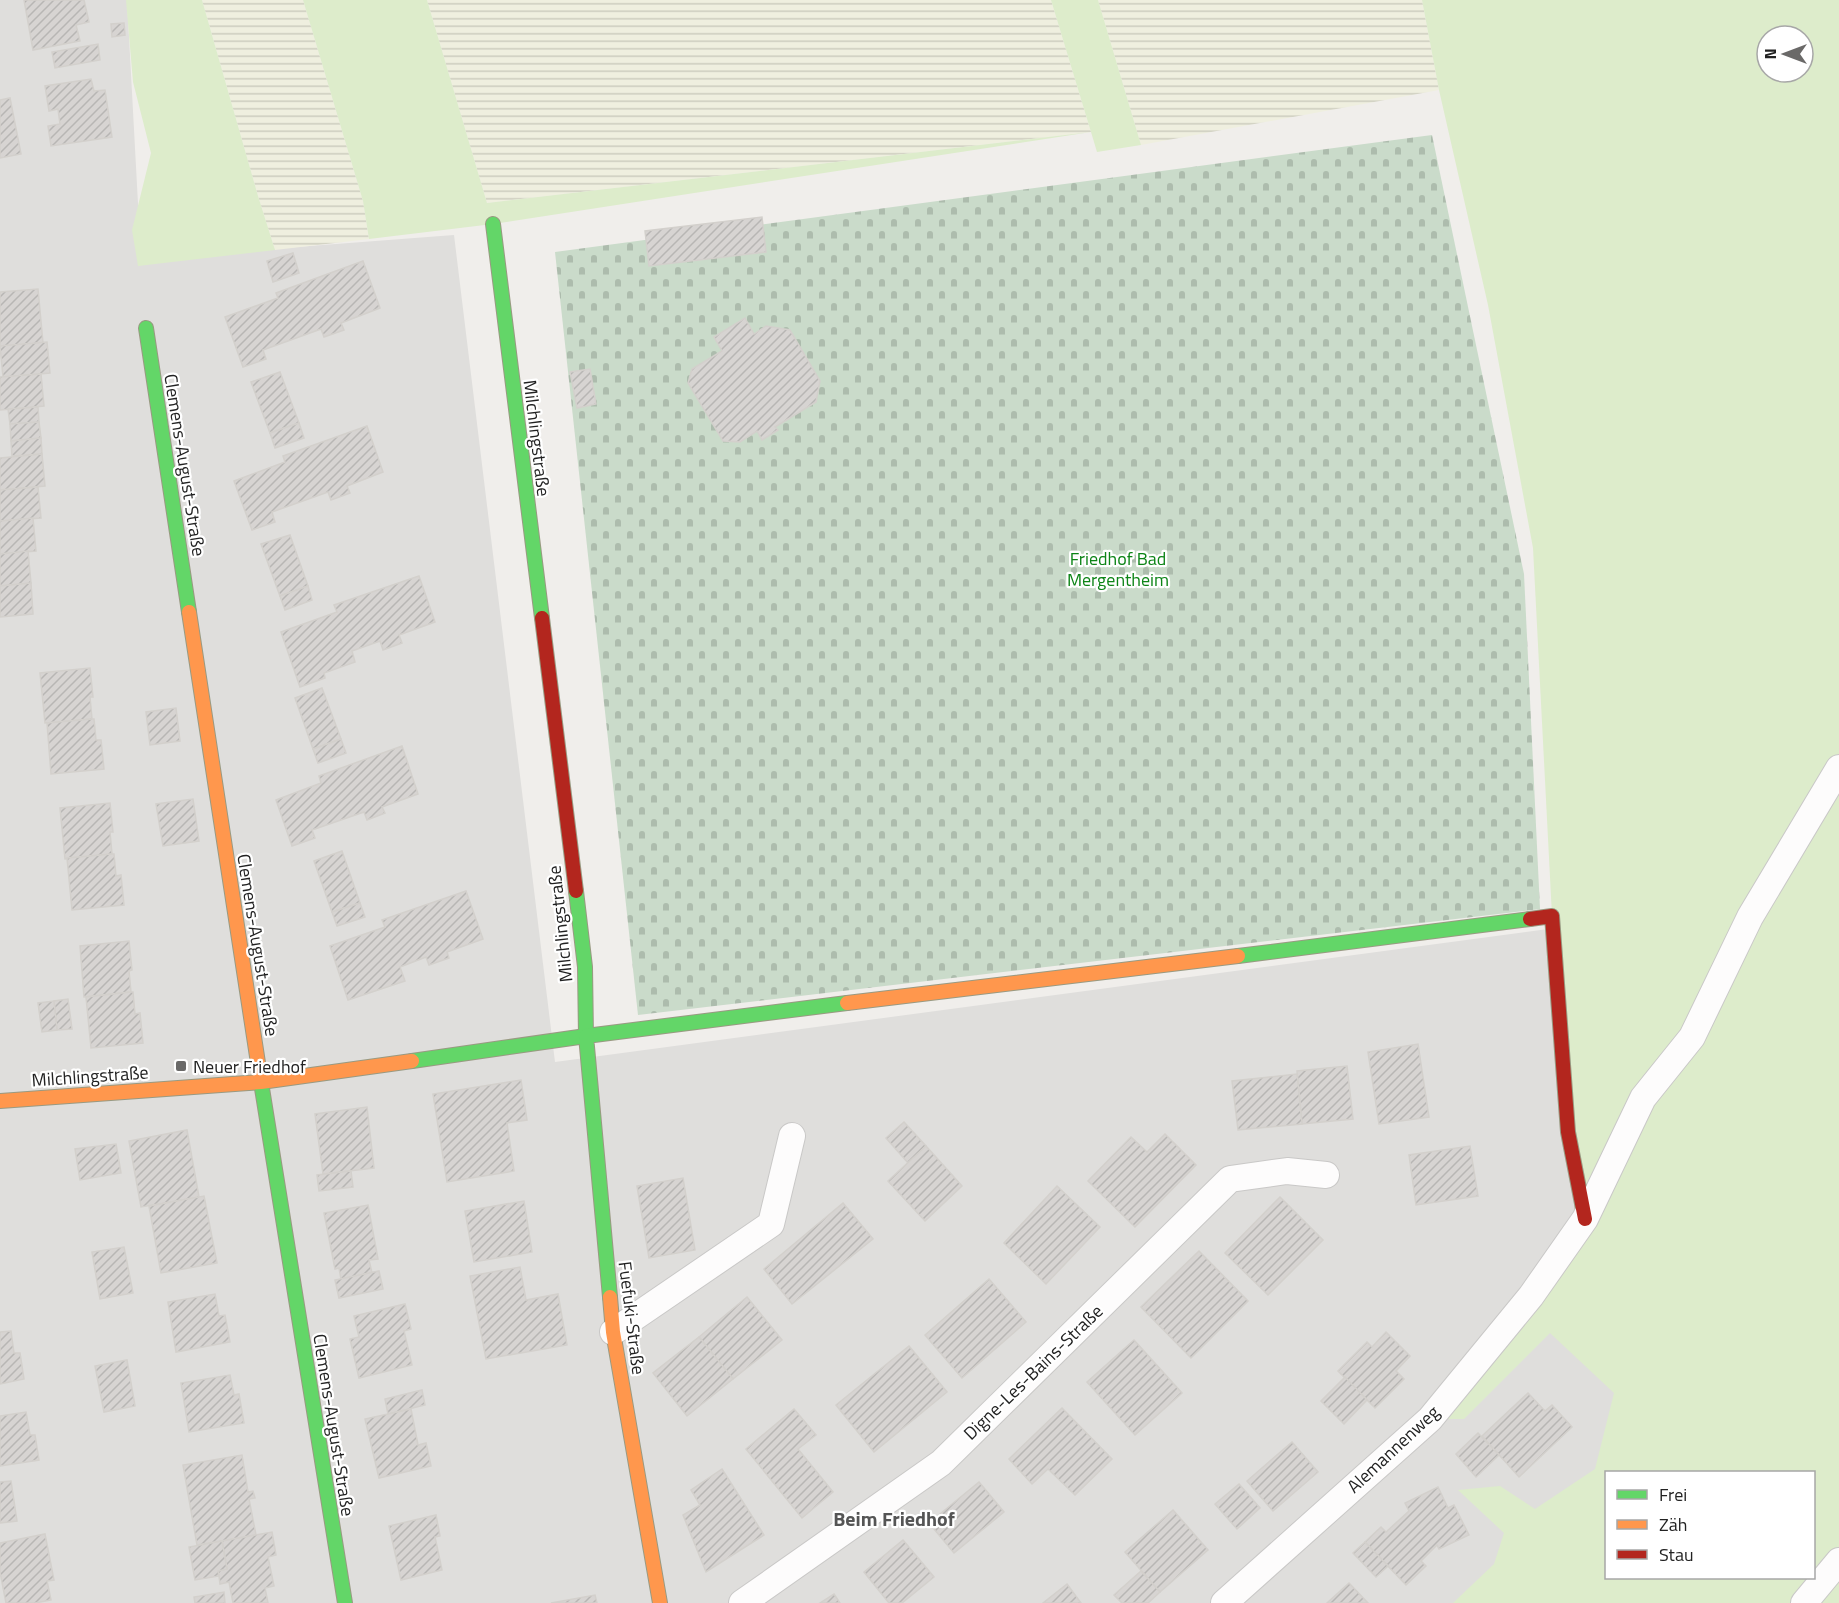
<svg xmlns="http://www.w3.org/2000/svg" width="1839" height="1603" font-family="'Titillium Web',sans-serif">
<style>
.residential{fill:#dfdedc}
.farmland{fill:url(#farmland-rules)}
.grass{fill:#ddeccb;fill-rule:evenodd}
.cemetery{fill:url(#cemetery-stones)}
.building{fill:url(#building-hatch);stroke:#d3d0cc;stroke-width:1.5}
.lines{fill:none;stroke-linecap:round;stroke-linejoin:round}
.street-casing{stroke:#c9c8c7;stroke-width:28}
.fast-casing{stroke:#999a82;stroke-width:16}
.slow-casing{stroke:#999a82;stroke-width:16}
.jam-casing{stroke:#999a82;stroke-width:16}
.street{stroke:#fdfcfc;stroke-width:26}
.fast{stroke:#63d668;stroke-width:14}
.slow{stroke:#ff974d;stroke-width:14}
.jam{stroke:#b3261e;stroke-width:14}
.poi-dot{fill:#6a6968;stroke:#fff;stroke-width:2}
.labels{text-anchor:middle;dominant-baseline:central;stroke-width:4.5;stroke-linejoin:round;paint-order:stroke}
.street-label{font-size:18px;fill:#222;stroke:#fff}
.park-label{font-size:18px;fill:#0c8416;stroke:#fff}
.poi-label{font-size:18px;fill:#222;stroke:#fff;text-anchor:start}
.neighbourhood-label{font-size:20px;font-weight:bold;fill:#555;stroke:#fff}
</style>
<defs>
<pattern id="farmland-rules" width="6" height="5" patternUnits="userSpaceOnUse" patternTransform="scale(1.5)"><rect width="6" height="5" fill="#efefdf"/><path d="M0 2.5h6" fill="none" stroke="#cdcdbf"/></pattern>
<pattern id="cemetery-stones" width="16" height="16" patternUnits="userSpaceOnUse" patternTransform="scale(1.5)"><rect width="16" height="16" fill="#cadbca"/><path d="M2 7V4a2 2 0 0 1 4 0v3zM10 15v-3a2 2 0 0 1 4 0v3z" fill="#adbcad"/></pattern>
<pattern id="building-hatch" width="6" height="6" patternUnits="userSpaceOnUse" patternTransform="scale(1.5)"><rect width="6" height="6" fill="#d7d4d2"/><path d="M-1 1l2-2M0 6l6-6M5 7l2-2" fill="none" stroke="#b8b6b4"/></pattern>
</defs>
<rect width="100%" height="100%" fill="#f0eeeb"/>
<!-- residential -->
<path class="residential" d="M0,0H127L141,259L454,235L555,1062L1548,929L1675,1472H1606L1544,1603H0Z"/>
<!-- farmland -->
<g class="farmland">
<path d="M202,0H303L363,201L369,239L275,250L258,196Z"/>
<path d="M427,0H1051L1091,132L487,203Z"/>
<path d="M1098,0H1422L1439,90L1141,145Z"/>
</g>
<!-- grass -->
<g class="grass">
<path d="M126,0H202L258,196L275,250L138,266L132,230L151,153L133,82Z"/>
<path d="M303,0H427L487,203L1091,132L1051,0H1098L1141,145L1097,152L1091,132L493,224L369,239L363,201Z"/>
<path d="M1422,0H1839V1603H1453L1494,1564L1504,1533L1458,1490L1500,1486L1535,1509L1595,1469L1614,1393L1550,1333L1464,1419H1430L1585,1219L1552,916L1533,548L1488,305L1439,90ZM1767,36H1803V72H1767ZM1606,1472H1814V1578H1606Z"/>
</g>
<!-- cemetery -->
<path class="cemetery" d="M1432,135L1524,574L1540,909L638,1015L555,252Z"/>
<!-- building -->
<g class="building">
<path d="M24,0H84L89,22L76,25L80,41L33,50Z"/>
<path d="M124,23L125,35L112,37L111,24Z"/>
<path d="M98,44L100,60L55,68L52,52Z"/>
<path d="M91,79L94,91L105,90L112,137L51,146L48,126L60,124L58,109L49,111L45,86Z"/>
<path d="M10,98L21,154L0,158V100Z"/>
<path d="M762,217L766,252L649,266L645,231Z"/>
<path d="M293,253L299,273L273,282L267,261Z"/>
<path d="M363,261L380,308L341,323L344,330L324,337L321,329L263,350L266,359L243,367L225,317L278,298L276,293Z"/>
<path d="M38,289L43,343L0,346V292Z"/>
<path d="M745,318L754,334L766,326L790,330L820,381L816,402L775,427L778,430L762,440L757,431L740,442L723,441L688,383L692,369L722,351L714,337Z"/>
<path d="M47,342L50,373L3,377L0,346Z"/>
<path d="M590,369L596,404L577,408L570,372Z"/>
<path d="M280,372L299,423L270,433L251,382Z"/>
<path d="M41,374L44,406L0,410V377Z"/>
<path d="M38,407L39,422L10,424L8,409Z"/>
<path d="M39,422L41,438L11,441L10,424Z"/>
<path d="M299,423L304,438L275,448L270,433Z"/>
<path d="M367,426L383,472L347,486L350,493L331,500L328,492L272,512L275,522L252,530L234,481L285,462L283,456Z"/>
<path d="M41,438L42,454L12,456L11,441Z"/>
<path d="M42,454L45,486L0,490V458Z"/>
<path d="M38,487L41,518L0,521V490Z"/>
<path d="M33,518L36,551L0,554V521Z"/>
<path d="M290,535L308,586L280,596L261,544Z"/>
<path d="M28,551L31,583L0,586V554Z"/>
<path d="M419,576L435,622L399,635L402,643L383,650L380,641L352,651L355,662L324,673L325,678L300,687L281,632L337,612L334,605Z"/>
<path d="M31,583L33,614L0,617V586Z"/>
<path d="M308,586L312,600L285,610L280,596Z"/>
<path d="M90,668L93,697H90L92,719L45,723L40,673Z"/>
<path d="M322,688L341,739L313,749L295,698Z"/>
<path d="M176,708L180,741L150,745L146,712Z"/>
<path d="M92,719H94L96,740H101L104,769L51,774L47,723Z"/>
<path d="M341,739L346,753L318,763L313,749Z"/>
<path d="M402,746L418,794L382,807L385,813L367,820L364,812L312,830L315,838L292,846L276,800L321,783L319,776Z"/>
<path d="M193,799L199,841L163,846L156,804Z"/>
<path d="M110,803L113,832H110L112,854L65,859L60,808Z"/>
<path d="M342,851L360,903L332,912L314,861Z"/>
<path d="M112,854H114L116,876L121,875L124,905L72,910L67,858Z"/>
<path d="M466,891L483,939L447,952L449,958L429,965L426,957L400,967L405,981L348,1000L330,946L385,927L382,920Z"/>
<path d="M360,903L365,917L337,926L332,912Z"/>
<path d="M129,941L132,970L129,971L131,992L84,997L80,946Z"/>
<path d="M131,992H133L135,1014L140,1013L143,1043L91,1048L86,997Z"/>
<path d="M68,999L72,1029L57,1030L54,1001Z"/>
<path d="M54,1001L57,1030L42,1032L38,1003Z"/>
<path d="M1418,1044L1429,1117L1379,1124L1368,1052Z"/>
<path d="M1347,1066L1353,1119L1302,1124L1297,1071Z"/>
<path d="M1297,1074L1302,1124L1238,1130L1232,1081Z"/>
<path d="M521,1080L527,1120L507,1123L514,1171L447,1182L433,1094Z"/>
<path d="M367,1107L374,1168L323,1174L315,1114Z"/>
<path d="M904,1122L926,1146L908,1163L886,1138Z"/>
<path d="M187,1130L199,1197L141,1207L129,1141Z"/>
<path d="M1165,1134L1196,1165L1135,1227L1088,1181L1131,1137L1147,1152Z"/>
<path d="M116,1144L121,1173L80,1180L75,1149Z"/>
<path d="M926,1146L962,1186L925,1221L888,1181Z"/>
<path d="M1470,1146L1478,1196L1416,1205L1409,1155Z"/>
<path d="M351,1171L353,1187L319,1191L317,1175Z"/>
<path d="M683,1178L695,1250L649,1258L637,1186Z"/>
<path d="M1057,1186L1100,1227L1046,1284L1004,1243Z"/>
<path d="M204,1196L217,1263L161,1273L149,1206Z"/>
<path d="M1280,1197L1323,1240L1268,1295L1225,1253Z"/>
<path d="M524,1201L532,1252L474,1262L465,1211Z"/>
<path d="M843,1203L873,1239L792,1304L764,1269Z"/>
<path d="M368,1205L378,1259L369,1260L372,1273L341,1279L339,1268L335,1269L324,1213Z"/>
<path d="M124,1247L133,1293L100,1299L92,1252Z"/>
<path d="M1199,1251L1248,1301L1191,1358L1141,1307Z"/>
<path d="M520,1267L526,1300L558,1294L567,1345L486,1359L470,1276Z"/>
<path d="M379,1271L383,1289L339,1298L335,1280Z"/>
<path d="M989,1279L1026,1322L962,1378L925,1335Z"/>
<path d="M215,1294L219,1316L225,1315L230,1342L176,1352L168,1302Z"/>
<path d="M747,1297L782,1340L733,1379L699,1337Z"/>
<path d="M405,1304L411,1329L404,1331L412,1365L359,1378L350,1339L359,1337L354,1316Z"/>
<path d="M11,1331L14,1353H20L24,1379L0,1384V1332Z"/>
<path d="M1386,1332L1410,1356L1396,1371L1404,1379L1375,1408L1338,1371L1367,1342L1372,1347Z"/>
<path d="M699,1337L733,1379L687,1416L653,1373Z"/>
<path d="M1134,1340L1182,1393L1135,1435L1087,1382Z"/>
<path d="M909,1346L947,1392L874,1452L836,1405Z"/>
<path d="M127,1360L135,1406L104,1412L95,1366Z"/>
<path d="M230,1375L234,1395L239,1394L244,1423L189,1432L181,1383Z"/>
<path d="M1345,1377L1367,1400L1344,1424L1321,1401Z"/>
<path d="M422,1390L425,1405L388,1414L385,1399Z"/>
<path d="M1528,1393L1545,1411L1552,1405L1572,1427L1519,1477L1482,1436Z"/>
<path d="M1062,1408L1112,1459L1075,1495L1048,1469L1032,1484L1009,1459Z"/>
<path d="M411,1409L418,1445L426,1443L431,1466L379,1478L365,1419Z"/>
<path d="M794,1409L816,1435L798,1449L833,1492L802,1518L746,1449Z"/>
<path d="M26,1412L30,1435H35L39,1460L0,1466V1416Z"/>
<path d="M1478,1433L1499,1455L1476,1477L1456,1454Z"/>
<path d="M1292,1442L1318,1472L1273,1511L1247,1481Z"/>
<path d="M242,1455L248,1492L253,1491L255,1498L249,1499L256,1535L197,1545L183,1465Z"/>
<path d="M722,1469L764,1535L706,1572L683,1515L700,1505L691,1490Z"/>
<path d="M11,1481L17,1521L0,1523V1482Z"/>
<path d="M979,1482L1004,1512L954,1553L929,1523Z"/>
<path d="M1239,1484L1260,1508L1237,1529L1215,1504Z"/>
<path d="M1438,1487L1448,1508L1454,1505L1469,1535L1439,1549L1437,1545L1421,1561L1426,1566L1406,1585L1365,1542L1381,1527L1386,1532L1409,1511L1405,1503Z"/>
<path d="M1173,1510L1208,1550L1160,1592L1125,1552Z"/>
<path d="M436,1515L440,1536L435,1537L442,1570L401,1580L389,1526Z"/>
<path d="M272,1532L276,1555L268,1557L274,1586L265,1588L268,1603H233L229,1582L220,1584L219,1576L218,1571L227,1569L222,1541Z"/>
<path d="M45,1534L54,1580L47,1581L51,1600L35,1603H6L0,1572V1543Z"/>
<path d="M903,1540L934,1577L902,1603H889L864,1572Z"/>
<path d="M222,1541L227,1569L218,1571L219,1576L195,1580L189,1547Z"/>
<path d="M1365,1542L1388,1566L1376,1577L1353,1553Z"/>
<path d="M1141,1571L1160,1592L1148,1603H1122L1114,1595Z"/>
<path d="M1349,1583L1368,1603H1327Z"/>
<path d="M1067,1584L1081,1603H1043Z"/>
<path d="M224,1592L225,1603H195L194,1597Z"/>
<path d="M834,1594L840,1603H820Z"/>
<path d="M595,1595L597,1603H551Z"/>
</g>
<g class="lines">
<defs>
<g id="street">
<path d="M613,1332L771,1224L792,1136"/>
<path d="M742,1603L941,1463L1230,1179L1287,1171L1326,1175"/>
<path d="M1224,1603L1430,1419L1531,1296L1585,1219L1643,1098L1692,1037L1750,917L1839,768"/>
<path d="M1804,1603L1839,1561"/>
</g>
<g id="fast">
<path d="M493,224L542,618"/>
<path d="M146,328L189,612"/>
<path d="M1238,956L1530,919"/>
<path d="M412,1061L586,1036L585,967L576,891"/>
<path d="M260,1076L345,1603"/>
<path d="M610,1297L586,1036L847,1003"/>
</g>
<g id="slow">
<path d="M189,612L260,1076"/>
<path d="M847,1003L1238,956"/>
<path d="M0,1101L261,1082L412,1061"/>
<path d="M610,1297L613,1332L660,1603"/>
</g>
<g id="jam">
<path d="M542,618L576,891"/>
<path d="M1530,919L1552,916L1568,1132L1585,1219"/>
</g>
</defs>
<!-- street casing -->
<use href="#street" class="street-casing"/>
<!-- fast casing -->
<use href="#fast" class="fast-casing"/>
<!-- slow casing -->
<use href="#slow" class="slow-casing"/>
<!-- jam casing -->
<use href="#jam" class="jam-casing"/>
<!-- street -->
<use href="#street" class="street"/>
<!-- fast -->
<use href="#fast" class="fast"/>
<!-- slow -->
<use href="#slow" class="slow"/>
<!-- jam -->
<use href="#jam" class="jam"/>
</g>
<!-- markers -->
<rect class="poi-dot" x="175" y="1060" width="12" height="12" rx="3"/>
<g class="labels">
<!-- street labels -->
<g class="street-label">
<text transform="translate(537 438) rotate(83)">Milchlingstraße</text>
<text transform="translate(185 465) rotate(81)">Clemens-August-Straße</text>
<text transform="translate(560 924) rotate(-96)">Milchlingstraße</text>
<text transform="translate(258 945) rotate(81)">Clemens-August-Straße</text>
<text transform="translate(90 1076) rotate(-4)">Milchlingstraße</text>
<text transform="translate(632 1318) rotate(83)">Fuefuki-Straße</text>
<text transform="translate(1033 1372) rotate(-44)">Digne-Les-Bains-Straße</text>
<text transform="translate(334 1425) rotate(81)">Clemens-August-Straße</text>
<text transform="translate(1393 1449) rotate(-43)">Alemannenweg</text>
</g>
<!-- park labels -->
<g class="park-label">
<text x="1118" y="558">Friedhof Bad<tspan x="1118" dy="21">Mergentheim</tspan></text>
</g>
<!-- poi labels -->
<g class="poi-label">
<text x="193" y="1066">Neuer Friedhof</text>
</g>
<!-- neighbourhood labels -->
<g class="neighbourhood-label">
<text x="894" y="1518">Beim Friedhof</text>
</g>
</g>
<!-- legend -->
<rect x="1605" y="1471" width="210" height="108" fill="#ffffff" stroke="#a7a7a7" stroke-width="1.5"/>
<rect x="1617" y="1490" width="30" height="9" fill="#63d668" stroke="#a7a7a7" stroke-width="1.5"/>
<text x="1659" y="1501" font-size="18" fill="#222222">Frei</text>
<rect x="1617" y="1520" width="30" height="9" fill="#ff974d" stroke="#a7a7a7" stroke-width="1.5"/>
<text x="1659" y="1531" font-size="18" fill="#222222">Zäh</text>
<rect x="1617" y="1550" width="30" height="9" fill="#b3261e" stroke="#a7a7a7" stroke-width="1.5"/>
<text x="1659" y="1561" font-size="18" fill="#222222">Stau</text>
<!-- north arrow -->
<g transform="translate(1785 54) rotate(270)"><circle r="28" fill="#ffffff" stroke="#a7a7a7" stroke-width="1.5"/>
<path d="M0-4.5L10 22L0 15L-10 22Z" fill="#6a6968"/>
<text y="-9" font-size="16" font-weight="bold" text-anchor="middle" fill="#222222">N</text>
</g>
</svg>
